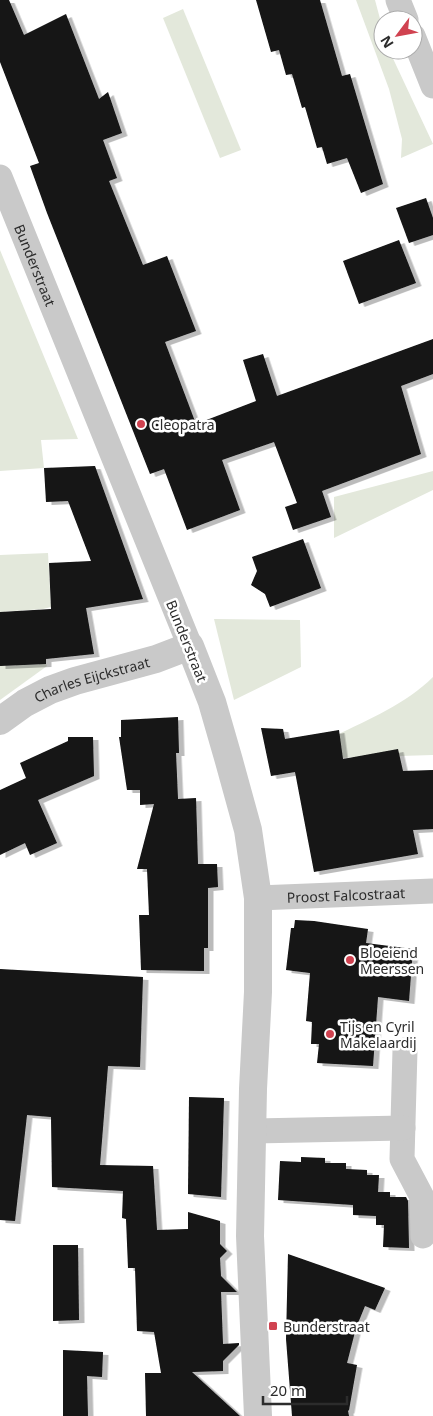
<svg xmlns="http://www.w3.org/2000/svg" width="433" height="1416" font-family="'Noto Sans',sans-serif">
<style>
.green{fill:#e3e8db}
.building{fill:#131313;filter:url(#shadow)}
.lines{fill:none;stroke-linecap:round;stroke-linejoin:round}
.minor{stroke:#c9c9c9;stroke-width:25}
.tertiary{stroke:#c9c9c9;stroke-width:28}
.poi-dot{fill:#d04250;stroke:#fff;stroke-width:2}
.labels{text-anchor:middle;dominant-baseline:central;stroke-width:5;stroke-linejoin:round;paint-order:stroke}
.street-label{font-size:14px;fill:#2c2c2c;stroke:#fff}
.poi-label{font-size:14px;fill:#2c2c2c;stroke:#fff;text-anchor:start}
</style>
<defs>
<filter id="shadow"><feDropShadow dx="5.5" dy="3" stdDeviation="0" flood-color="#0004"/></filter>
</defs>
<rect width="100%" height="100%" fill="#fff"/>
<!-- green -->
<g class="green">
<path d="M356,0H375L383,30V50H389L433,144L401,158L402,139L389,89Z"/>
<path d="M183,9L241,150L220,158L163,18Z"/>
<path d="M0,250L78,439L41,440L44,468L0,471Z"/>
<path d="M433,471V490L334,538V497Z"/>
<path d="M48,553L51,607L43,609L0,612V555Z"/>
<path d="M214,619L300,620L301,667L234,700Z"/>
<path d="M46,664L47,666L0,700V666Z"/>
<path d="M433,677V755L333,758L335,736C369,719 406,704 433,677Z"/>
</g>
<!-- building -->
<g class="building">
<path d="M0,0H9L24,35L66,14L99,99L108,92L122,133L103,140L117,178L109,181L143,265L167,256L196,331L165,342L196,424L256,401L243,360L263,354L277,396L433,339V374L401,386L421,454L322,491L331,517L293,530L285,507L297,503L274,442L222,460L240,510L187,530L164,469L150,474L47,213L30,166L39,163L0,62Z"/>
<path d="M256,0H320L342,76L350,74L383,184L361,193L347,158L327,164L322,147L317,148L305,107L302,108L292,74L286,75L279,50L271,52Z"/>
<path d="M426,198L433,218V235L409,243L396,208Z"/>
<path d="M399,240L416,283L359,304L343,261Z"/>
<path d="M95,466L143,599L86,608L94,654L46,659V664L0,666V612L51,609L49,563L91,561L68,501L46,502L44,468Z"/>
<path d="M303,539L321,588L270,607L265,594L251,585L257,571L252,557Z"/>
<path d="M178,717L179,753H176L178,799L196,798L198,864H217L218,887L208,888V948H204V971L141,970L139,915H149L147,869H137L154,804L140,805V790H127L119,737H121V720Z"/>
<path d="M261,728L283,729L285,739L339,730L343,759L398,749L403,771L433,770V829L413,830L418,854L314,872L295,772L271,776Z"/>
<path d="M68,737H93L94,776L38,800L57,843L30,855L25,843L0,855V790L26,778L20,763L68,741Z"/>
<path d="M295,920L314,921L368,929L366,943L413,949L409,1001L378,997L373,1066L317,1063L319,1044H311L312,1022L306,1021L310,973L286,970L291,928H294Z"/>
<path d="M0,969L143,977L140,1067L108,1066L100,1165L153,1166L157,1230L188,1229V1212L220,1221V1244L227,1251L220,1258L221,1276L237,1292H221L223,1344L239,1343V1345L223,1361V1371L192,1372L240,1416H146L145,1373H161L154,1332L137,1331L135,1268H128L126,1219L122,1218L123,1191L52,1187L51,1117L27,1115L15,1221L0,1220Z"/>
<path d="M189,1097L224,1098L221,1197L188,1194Z"/>
<path d="M301,1157L325,1158V1163H346V1169L367,1170V1175H379L378,1192H390V1197H406L408,1201L409,1248L383,1247L384,1225H376V1216L353,1215V1205L278,1200L280,1161L301,1162Z"/>
<path d="M53,1245H78L79,1320L53,1321Z"/>
<path d="M288,1254L385,1288L375,1310L365,1306L356,1328L347,1363L357,1365L349,1410L348,1411L349,1416H292L286,1339Z"/>
<path d="M63,1350L103,1352L102,1377L87,1376L88,1416H63Z"/>
</g>
<g class="lines">
<!-- minor -->
<g class="minor">
<path d="M398,0L406,20"/>
<path d="M413,36L433,86"/>
<path id="s1" d="M0,177L190,646"/>
<path id="s2" d="M258,898L433,891"/>
<path d="M405,1050L402,1159L422,1197L423,1236"/>
<path d="M252,1131L403,1128"/>
</g>
<!-- tertiary -->
<path class="tertiary" id="s3" d="M0,721L25,703L50,690L75,681L156,659L190,646L212,702L229,761L248,830L258,898V992L253,1089L250,1236L258,1416"/>
</g>
<!-- markers -->
<g class="poi-dot">
<circle cx="141" cy="424" r="5"/>
<circle cx="350" cy="960" r="5"/>
<circle cx="330" cy="1034" r="5"/>
<rect x="268" y="1321" width="10" height="10" rx="2.5"/>
</g>
<g class="labels">
<!-- street labels -->
<g class="street-label">
<text stroke="none"><textPath href="#s1" startOffset="95">Bunderstraat</textPath></text>
<text transform="translate(187 641) rotate(68)">Bunderstraat</text>
<text stroke="none"><textPath href="#s3" startOffset="102">Charles Eijckstraat</textPath></text>
<text stroke="none"><textPath href="#s2" startOffset="88">Proost Falcostraat</textPath></text>
</g>
<!-- poi labels -->
<g class="poi-label">
<text x="151" y="424">Cleopatra</text>
<text x="360" y="952">Bloeiend<tspan x="360" dy="16">Meerssen</tspan></text>
<text x="340" y="1026">Tijs en Cyril<tspan x="340" dy="16">Makelaardij</tspan></text>
<text x="283" y="1326">Bunderstraat</text>
</g>
</g>
<!-- north arrow -->
<g transform="translate(398 35) rotate(238)"><circle r="24" fill="#ffffff" stroke="#ababab"/>
<path d="M0-4L9 19L0 12L-9 19Z" fill="#d04250"/>
<text y="-8" font-size="14" font-weight="bold" text-anchor="middle" fill="#2c2c2c">N</text>
</g>
<!-- scale -->
<path d="M263 1396v8h84v-8" fill="none" stroke="#2c2c2c" stroke-width="2.5"/>
<text x="270" y="1396" font-size="15" fill="#2c2c2c" stroke="#ffffff" stroke-width="4" paint-order="stroke">20 m</text>
</svg>
